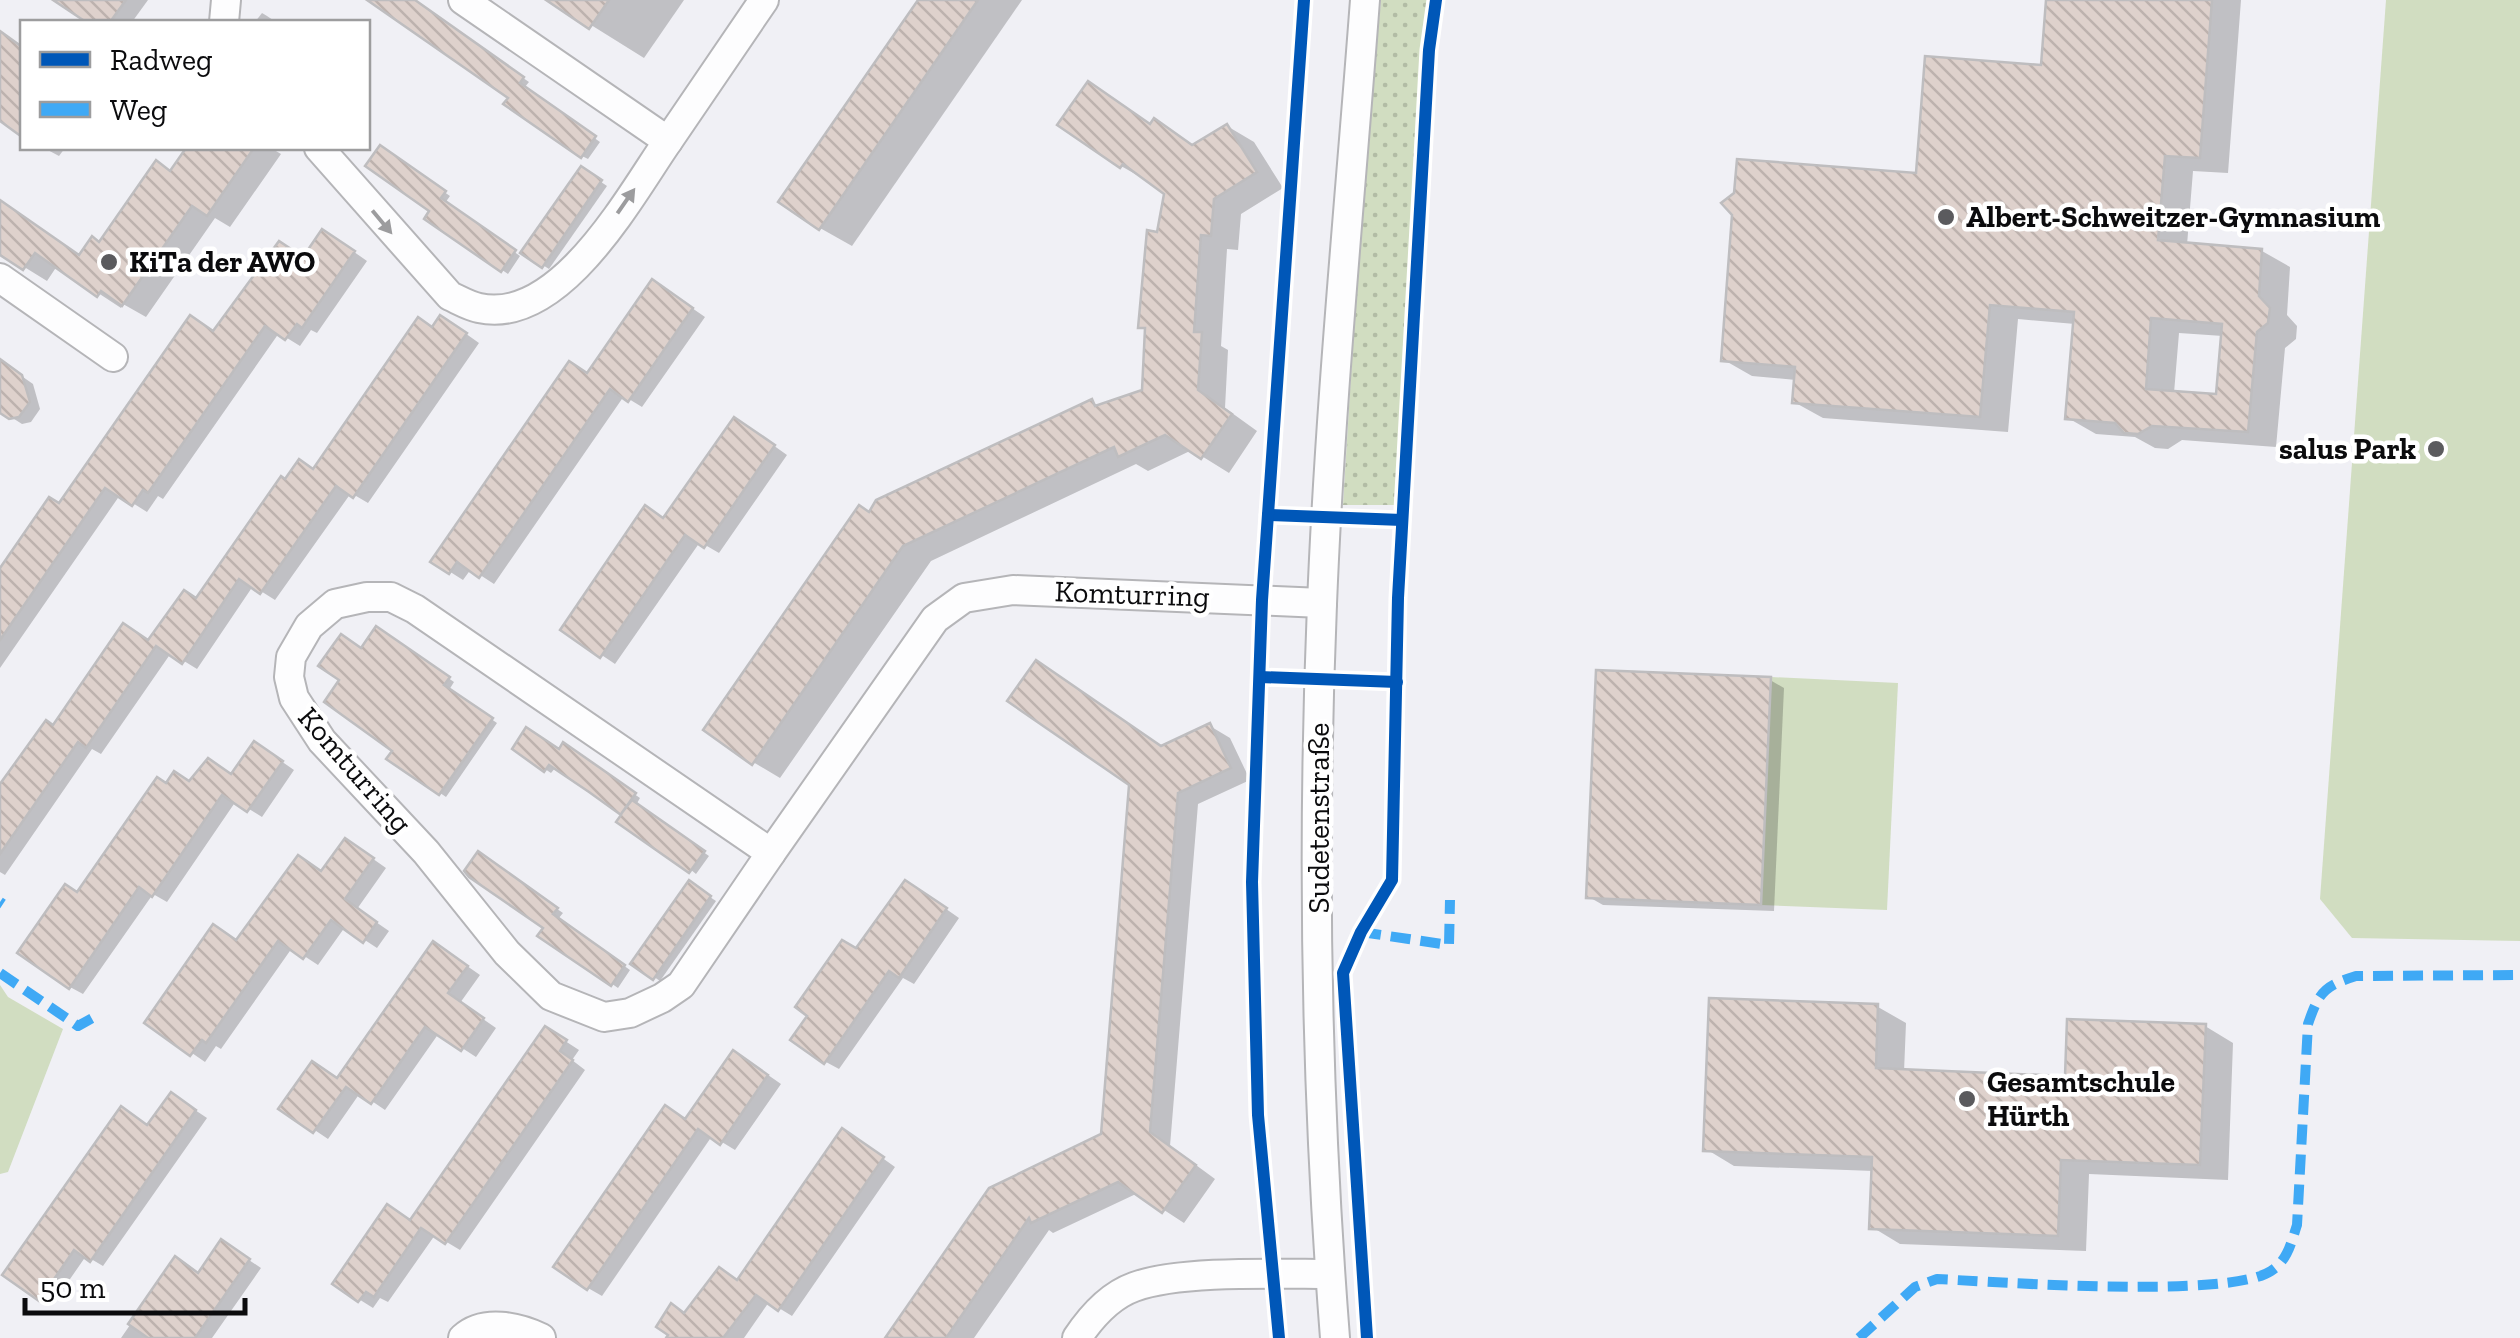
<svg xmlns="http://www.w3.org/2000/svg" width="2520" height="1338" font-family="'Zilla Slab',serif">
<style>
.grass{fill:url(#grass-dots)}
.park{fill:#d1ddc1}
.shadow{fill:#0003;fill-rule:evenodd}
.building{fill:url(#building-back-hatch);stroke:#bebdbf;stroke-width:2.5;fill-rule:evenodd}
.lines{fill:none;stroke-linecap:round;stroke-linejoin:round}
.minor-casing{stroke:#b5b5b8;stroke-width:32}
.minor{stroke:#fdfdfe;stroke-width:28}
.quiet{stroke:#3fa9f5;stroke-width:10;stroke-dasharray:20 10;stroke-linecap:butt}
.cycleway-casing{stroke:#fff;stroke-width:19}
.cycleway{stroke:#0057b8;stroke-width:12}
.oneway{fill:#9c9c9e}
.poi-dot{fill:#5b5b5e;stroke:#fff;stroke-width:4}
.labels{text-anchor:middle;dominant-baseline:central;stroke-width:9;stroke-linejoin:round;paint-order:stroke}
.poi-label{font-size:30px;font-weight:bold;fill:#0b0b0d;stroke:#fff;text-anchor:start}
.street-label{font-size:30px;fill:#0b0b0d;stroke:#fff}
</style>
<defs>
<pattern id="grass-dots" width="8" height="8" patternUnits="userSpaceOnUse" patternTransform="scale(2.5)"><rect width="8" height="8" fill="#d1ddc1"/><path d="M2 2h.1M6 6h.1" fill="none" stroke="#b2bca5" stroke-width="1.8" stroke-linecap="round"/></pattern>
<pattern id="building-back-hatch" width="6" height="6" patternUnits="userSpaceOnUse" patternTransform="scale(2.5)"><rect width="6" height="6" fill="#ded1cc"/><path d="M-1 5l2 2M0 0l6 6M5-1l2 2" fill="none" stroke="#bdb2ae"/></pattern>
</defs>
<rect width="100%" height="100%" fill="#f0f0f5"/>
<!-- grass -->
<path class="grass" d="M1381,0H1431L1394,505H1343L1362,196Z"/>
<!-- park -->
<g class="park">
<path d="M2386,0H2520V941L2352,938L2320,899Z"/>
<path d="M1771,677L1898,683L1887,910L1761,905Z"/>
<path d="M0,985L8,997L63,1029L8,1172L0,1174Z"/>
</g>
<!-- shadow -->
<g class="shadow">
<path d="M71,0H148L132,22H90L67,6Z"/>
<path d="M369,0H408L529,82L524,88L600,142L588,159L582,156L512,97Z"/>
<path d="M551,0H684L644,58Z"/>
<path d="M921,0H1022L852,246L820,228Z"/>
<path d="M2049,0H2241L2228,173L2193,171L2187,245L2262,251L2290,267L2287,315L2297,326L2296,339L2285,348L2276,447L2182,440L2168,449L2155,448L2135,437L2096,434L2068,418L2075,324L2018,319L2008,432L1823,418L1794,402L1796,380L1752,376L1724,360L1918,175L2043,68ZM2179,333L2223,336L2219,397L2174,393Z"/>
<path d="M262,13L267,16L276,22H255Z"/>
<path d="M0,31L22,46V134L0,118Z"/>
<path d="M1089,84L1152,125L1155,122L1195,146L1227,126L1254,142L1283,188L1241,214L1238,250L1227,249L1221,346L1228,350L1225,408L1257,431L1229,473L1192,450L1148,471L1136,464L931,561L780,778L753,762L870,515L1092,402L1101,407L1145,392L1148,331L1140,326L1167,192L1121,166L1061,124Z"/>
<path d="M44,148H65L59,156Z"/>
<path d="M189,148H271L281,154L230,227L215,218L146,317L123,304L121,308L57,266L47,281L0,252V201L81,257L100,244L172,172Z"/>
<path d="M380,148L450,196L445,203L520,256L508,274L427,219L433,211Z"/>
<path d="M582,169L607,186L549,269L524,253Z"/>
<path d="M337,240L367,261L317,333L311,330L300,346L279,333L163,499L158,496L147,512L120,495L0,668V572L213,332L305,260Z"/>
<path d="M666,290L705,317L642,407L624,396L494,584L471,569L463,580L433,561L588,375Z"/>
<path d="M455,326L479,343L368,503L351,493L275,600L253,586L197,669L171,653L101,754L92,749L5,875L0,872V789L54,728L198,601L286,482L314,471L434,329Z"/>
<path d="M0,361L33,384L40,409L31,422L22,424L0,410Z"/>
<path d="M749,428L787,455L719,553L700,542L615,664L563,629Z"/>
<path d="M383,633L454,682L449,690L497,723L446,797L389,758L396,750L342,680L362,651Z"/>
<path d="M1770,680L1784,688L1774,911L1603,905L1589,897Z"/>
<path d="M1210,726L1230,738L1250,780L1198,804L1170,1146L1215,1179L1184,1223L1138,1193L1053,1233L1049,1230L974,1338H888L1103,1136L1163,748Z"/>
<path d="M564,746L640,798L636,805L709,856L696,874L624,814L556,767L551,773L545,769Z"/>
<path d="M268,752L294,770L262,817L236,801L167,902L153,894L83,994L70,987L78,894L190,783L233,777Z"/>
<path d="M359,849L386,868L357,909L389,931L377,948L345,927L318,965L292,948L221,1049L216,1046L205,1062L147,1022L238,942L323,873Z"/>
<path d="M478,855L563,913L558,919L630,970L618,988L541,935L546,928Z"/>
<path d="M690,884L716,901L660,981L634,963Z"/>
<path d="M919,890L959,918L914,984L903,978L839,1069L826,1062L857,952Z"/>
<path d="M447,952L480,975L460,1003L496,1028L476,1057L439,1033L385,1110L360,1093L328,1139L282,1108L338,1080Z"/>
<path d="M1878,1007L1906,1023L1904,1072L2067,1078L2205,1026L2233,1043L2228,1180L2089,1174L2086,1251L1900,1244L1872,1227L1874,1171L1734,1166L1706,1149Z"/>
<path d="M559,1037L579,1050L572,1060L585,1070L460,1250L435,1235L388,1302L380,1298L373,1308L335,1284L412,1222Z"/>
<path d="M748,1061L781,1084L735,1150L712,1136L602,1296L588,1288L687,1121Z"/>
<path d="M183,1102L207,1118L103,1266L86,1256L52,1305L40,1298L149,1127Z"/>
<path d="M856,1139L895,1167L792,1316L769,1302L744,1338H669L685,1315L738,1282Z"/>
<path d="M234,1250L261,1268L212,1338H121L175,1260L199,1275Z"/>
</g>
<!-- building -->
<g class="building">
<path d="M53,0H126L110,22H86Z"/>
<path d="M367,0H415L524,77L520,83L596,136L581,158L503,104L508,98Z"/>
<path d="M546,0H609L589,29Z"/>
<path d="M918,0H978L819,230L778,202Z"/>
<path d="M2046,0H2212L2200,158L2165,156L2158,240L2262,249L2259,296L2270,308L2268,323L2257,332L2248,432L2152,426L2138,434L2124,433L2115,423L2065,419L2074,312L1990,305L1980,417L1792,403L1795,367L1721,361L1732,215L1721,203L1734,193L1737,159L1916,173L1925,56L2041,65ZM2151,318L2222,324L2216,394L2146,389Z"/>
<path d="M0,31L22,47V137L0,121Z"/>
<path d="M1088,81L1150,124L1154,118L1192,145L1227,124L1257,172L1214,199L1211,236L1201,235L1194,332H1202L1198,390L1232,414L1201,459L1165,435L1118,457L1114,447L903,546L752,765L703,730L859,505L869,512L876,500L1092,399L1095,406L1142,390L1145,328H1138L1147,230L1157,232L1164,194L1123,164L1120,168L1057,125Z"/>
<path d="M380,145L446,191L441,198L516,250L501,272L424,219L429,211L365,166Z"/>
<path d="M186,148H254L207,216L192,206L122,306L101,291L97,297L35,253L23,270L0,255V200L79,255L92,236L99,242L156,160L170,171Z"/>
<path d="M581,166L602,180L542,268L520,253Z"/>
<path d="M322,229L355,251L302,328L297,324L285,340L265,326L148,493L143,490L132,506L105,488L0,640V568L49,497L59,503L190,315L213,331L279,241L303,257Z"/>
<path d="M652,279L693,308L628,402L610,389L479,578L457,562L449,574L430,562L569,361L587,373Z"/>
<path d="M440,315L467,333L353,498L336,486L260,594L239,579L182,664L156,646L86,748L78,742L0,854V784L46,720L53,725L123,623L148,640L184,590L196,598L281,476L285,479L299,459L313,469L418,317L432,327Z"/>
<path d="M0,359L22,375L30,402L19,417L9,419L0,413Z"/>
<path d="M734,417L775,445L704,548L685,535L600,658L560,630L645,505L663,518Z"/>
<path d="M376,626L450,677L444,685L493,718L439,795L386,759L392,751L324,702L339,680L318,666L333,645L341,634L361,648Z"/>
<path d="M1036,660L1161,746L1210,723L1231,768L1178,793L1150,1132L1196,1165L1162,1213L1118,1182L1031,1223L1029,1218L946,1338H885L989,1188L1101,1134L1129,785L1007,701Z"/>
<path d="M1596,670L1771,677L1761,905L1586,898Z"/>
<path d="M526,727L559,749L563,742L636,793L621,814L632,800L705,851L689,873L616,822L621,815L589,792L549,765L544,772L512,749Z"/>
<path d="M254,741L283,761L247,812L222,795L152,897L139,887L69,989L17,953L65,884L77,892L157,777L166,783L174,771L189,781L208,758L231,774Z"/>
<path d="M345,838L374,858L345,899L377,922L363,943L331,920L303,959L278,941L206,1043L202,1040L190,1056L144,1023L213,924L236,940L298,855L321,871Z"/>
<path d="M478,851L558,908L553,914L625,965L611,986L537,936L543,928L469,877L464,871Z"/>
<path d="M689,880L711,896L653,980L630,964Z"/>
<path d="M905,880L947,908L899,978L889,971L824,1064L790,1040L807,1016L795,1007L842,940L856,948Z"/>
<path d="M433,941L468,966L448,993L484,1018L461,1051L425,1027L371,1104L346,1087L313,1133L278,1109L312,1061L337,1078Z"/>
<path d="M1709,998L1878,1004L1876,1068L2065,1076L2067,1019L2206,1024L2200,1165L2061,1160L2058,1236L1869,1229L1872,1157L1703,1151Z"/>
<path d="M545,1026L567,1040L560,1051L573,1060L445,1244L421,1228L374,1297L366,1292L358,1302L332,1284L387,1204L410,1220Z"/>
<path d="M733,1050L768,1075L720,1145L698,1129L587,1290L553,1267L665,1105L685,1119Z"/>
<path d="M171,1092L196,1110L90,1262L74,1250L39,1301L2,1275L121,1106L147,1125Z"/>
<path d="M842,1128L884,1157L778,1311L756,1295L723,1338H666L668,1335L656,1327L671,1303L684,1313L719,1267L737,1280Z"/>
<path d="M221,1239L250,1259L195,1338H148L128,1324L175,1256L198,1273Z"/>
</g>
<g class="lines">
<defs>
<g id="minor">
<path d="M224,22L226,0"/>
<path d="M668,141L764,0"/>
<path d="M319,148L450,296C459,300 469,306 479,308C560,326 630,196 668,141L463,0"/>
<path d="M0,278L113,357"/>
<path d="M367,597H391L415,609L771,853L681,985L662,998L630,1013L604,1017L551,996L507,953L426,852L322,741L294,698L289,677L291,657L309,626L335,604Z"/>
<path d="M771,853L935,619L964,598L1013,590L1322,603"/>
<path d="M463,1338C484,1319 518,1327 541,1338"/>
<path d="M1077,1338C1091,1317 1109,1296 1134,1287C1179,1270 1279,1274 1330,1274"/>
<path d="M1335,1338C1316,1094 1312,848 1322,604C1330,403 1350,201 1365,0"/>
</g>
</defs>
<!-- minor casing -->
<use href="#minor" class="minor-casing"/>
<!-- minor -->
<use href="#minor" class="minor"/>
<!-- quiet -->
<g class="quiet">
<path d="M0,902L3,904"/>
<path d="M1361,932L1449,945L1450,900"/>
<path d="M0,973L78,1026L98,1015"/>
<path d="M1859,1338L1915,1287L1937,1279C1999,1282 2229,1299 2271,1271C2288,1260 2291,1243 2297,1225L2308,1024C2319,992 2324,986 2356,976L2520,975"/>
</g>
<defs>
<g id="cycleway">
<path d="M1268,515L1402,520"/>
<path d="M1260,677L1397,682"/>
<path d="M1279,1338L1258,1115L1252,882L1262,600L1304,0"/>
<path d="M1367,1338L1343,973L1361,932L1392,880L1398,598L1429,50L1436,0"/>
</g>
</defs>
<!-- cycleway casing -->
<use href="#cycleway" class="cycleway-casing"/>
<!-- cycleway -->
<use href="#cycleway" class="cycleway"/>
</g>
<!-- one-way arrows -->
<defs><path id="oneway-solid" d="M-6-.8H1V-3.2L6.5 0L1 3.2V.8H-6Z" transform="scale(2.5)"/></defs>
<g class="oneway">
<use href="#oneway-solid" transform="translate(626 201) rotate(-55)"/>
<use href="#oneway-solid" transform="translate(382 222) rotate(50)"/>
</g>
<!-- markers -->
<g class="poi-dot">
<circle cx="1946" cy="217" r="10"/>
<circle cx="109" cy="262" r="10"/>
<circle cx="2436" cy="449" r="10"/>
<circle cx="1967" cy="1099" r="10"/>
</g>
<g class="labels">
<!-- poi labels -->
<g class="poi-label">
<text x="1966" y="217">Albert-Schweitzer-Gymnasium</text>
<text x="129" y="262">KiTa der AWO</text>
<text x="2416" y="449" text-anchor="end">salus Park</text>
<text x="1987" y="1082">Gesamtschule<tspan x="1987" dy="34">Hürth</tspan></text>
</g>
<!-- street labels -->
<g class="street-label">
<text transform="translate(1132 594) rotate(2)">Komturring</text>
<text transform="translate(355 770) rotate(49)">Komturring</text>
<text transform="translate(1319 818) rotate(-90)">Sudetenstraße</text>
</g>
</g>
<!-- legend -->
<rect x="20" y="20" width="350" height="130" fill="#ffffff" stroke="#9d9d9e" stroke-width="2.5"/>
<rect x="40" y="52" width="50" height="15" fill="#0057b8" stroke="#9d9d9e" stroke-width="2.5"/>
<text x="110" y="70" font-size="30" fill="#0b0b0d">Radweg</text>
<rect x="40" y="102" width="50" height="15" fill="#3fa9f5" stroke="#9d9d9e" stroke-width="2.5"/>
<text x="110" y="120" font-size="30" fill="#0b0b0d">Weg</text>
<!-- scale -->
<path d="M25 1298v15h220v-15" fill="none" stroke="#0b0b0d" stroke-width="5"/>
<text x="40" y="1298" font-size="30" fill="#0b0b0d" stroke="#ffffff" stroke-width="8" paint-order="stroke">50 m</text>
</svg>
